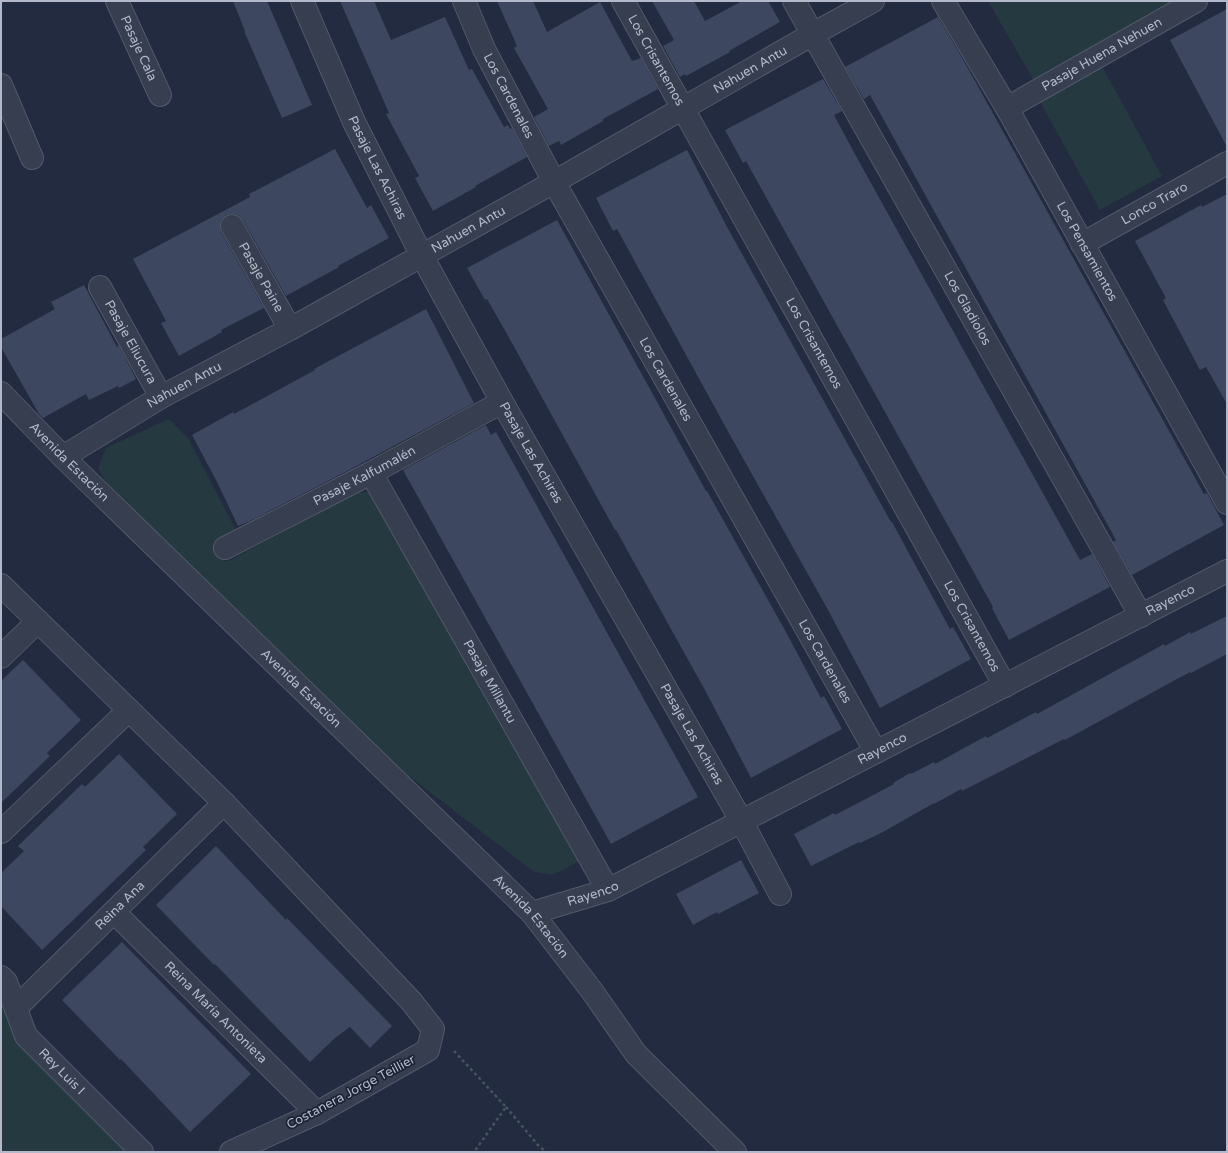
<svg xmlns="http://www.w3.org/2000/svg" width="1228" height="1153" font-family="'Varela Round',sans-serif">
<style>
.green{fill:#243a40}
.building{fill:#3e4760}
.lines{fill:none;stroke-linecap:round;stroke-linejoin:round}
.minor-casing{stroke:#52596a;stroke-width:24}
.path{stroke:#42575d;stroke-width:2.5;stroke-dasharray:3 3;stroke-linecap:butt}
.minor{stroke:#373e4f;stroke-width:22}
.labels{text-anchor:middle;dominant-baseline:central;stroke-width:3.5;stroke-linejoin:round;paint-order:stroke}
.street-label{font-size:13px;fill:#b3b9ca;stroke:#1c2334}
</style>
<rect width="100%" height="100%" fill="#222b3f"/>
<!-- green -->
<g class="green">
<path d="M988,1H1168L1170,4L1034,81Z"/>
<path d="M1102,66L1162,176L1100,210L1039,100Z"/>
<path d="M169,419L188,438L236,530L218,541L224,561L231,560L351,494L371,491L581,860L553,875L534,872L392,763L106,482L98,468L106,448Z"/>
<path d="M1,965L12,975L35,1029L154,1152H1Z"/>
</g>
<!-- building -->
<g class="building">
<path d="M233,1H267L312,105L282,118L244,31H245Z"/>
<path d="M340,1H374L391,40L445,17L469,70L472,69L504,127L508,125L510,129L512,128L527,157L475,186L476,187L433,211L415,178L419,176L386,114L389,113Z"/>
<path d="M497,1H533L547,32L600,2L632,61L641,58L658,89L603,119V121L561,145L559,141L549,146L534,117L548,109L514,48L517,46Z"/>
<path d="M652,1H694L705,21L742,1H768L780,22L729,51L730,52L686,76L685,74L680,77L663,46L674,40Z"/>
<path d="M1227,9V147L1170,40Z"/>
<path d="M938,17L960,54L1204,494L1207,493L1224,525L1132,575L1113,542L1116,540L870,95L864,99L845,67Z"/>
<path d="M823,79L842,111L834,115L856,156L1080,560L1092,554L1110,587L1009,640L992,608L993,607L746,161L743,163L725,130Z"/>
<path d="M335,149L367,208L371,205L389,238L338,266L339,267L286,296L243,220L238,215L233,214L226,215L221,220L220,226L221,232L264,308L221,330L222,332L179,356L161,323L166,321L133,259L250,197L249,194Z"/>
<path d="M687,150L726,225L891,522H892L950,629L953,627L971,659L880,708L828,610L725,426L617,229L613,231L596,198Z"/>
<path d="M1227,194V404L1206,367L1200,370L1163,300L1166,298L1135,241L1201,205L1202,207Z"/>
<path d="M557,220L706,491H707L786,632L821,698L824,696L842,729L751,778L706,692L616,530H615L507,334L487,299L485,300L467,268Z"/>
<path d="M84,285L117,347L119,346L136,379L119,388L118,386L89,400L86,394L43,418L39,414L1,347V339L55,309L51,302Z"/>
<path d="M426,309L474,403L347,471L250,521L238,526L217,482L192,435L233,412L234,414L315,370L314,369Z"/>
<path d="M486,425L491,435L496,432L698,797L611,844L403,470Z"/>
<path d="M1227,616V654L1191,673L1190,672L1065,740L1064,739L962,791L961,789L934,804V803L883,832L860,843L859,842L811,866L794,834L834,813L835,815L860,802L894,784L893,783L910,773L911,774L934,762L935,764L986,736L987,738L1036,712L1037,714L1164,644L1165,646L1190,632L1191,634Z"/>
<path d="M23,660L81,720L47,753L50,756L1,803V681Z"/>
<path d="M119,754L177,814L143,847L146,850L42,950L1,906V873L24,851L18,846L82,784L85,787Z"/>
<path d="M216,846L286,920L287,918L392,1026L370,1048L350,1027L335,1038L310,1062L215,964L214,965L156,905Z"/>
<path d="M741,860L759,893L718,914L717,912L693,925L676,894Z"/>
<path d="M122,942L251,1074L190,1132L121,1059L120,1060L62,1000Z"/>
</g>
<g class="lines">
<defs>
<g id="minor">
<path id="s1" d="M117,1L160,95"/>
<path id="s2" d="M302,1L354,122L422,256L502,402L742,822L780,894"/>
<path id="s3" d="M464,1L484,49L554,182L876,752"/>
<path id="s4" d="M623,1L1005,686"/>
<path id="s5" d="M794,1L1141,616"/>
<path id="s6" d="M943,1L1007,108L1227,503"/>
<path d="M1,85L32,158"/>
<path id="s7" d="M1007,108L1196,1"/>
<path id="s8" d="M232,226L290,329"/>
<path id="s9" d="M1082,244L1227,163"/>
<path id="s10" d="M100,287L161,397"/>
<path id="s11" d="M1,393L63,457L532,913L592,991L636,1054L735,1152"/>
<path id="s12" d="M63,457L161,397L290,329L554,182L813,34L873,1"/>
<path id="s13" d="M371,473L608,890"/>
<path id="s14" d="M225,548L371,473L502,402"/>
<path d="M1,585L224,803L411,1001L433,1029L428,1050L317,1113L231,1152"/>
<path d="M1,657L38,621"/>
<path d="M1,832L129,710"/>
<path id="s15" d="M114,912L317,1113"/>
<path id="s16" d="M532,913L608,890L1227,571"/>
<path id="s17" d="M1,977L6,982L26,1036L142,1152"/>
<path id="s18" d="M16,1008L224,803"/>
</g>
</defs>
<!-- minor casing -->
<use href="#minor" class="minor-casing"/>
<!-- path -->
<g class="path">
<path d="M454,1051L506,1107L474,1152"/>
<path d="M506,1107L538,1145L546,1152"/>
</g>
<!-- minor -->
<use href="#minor" class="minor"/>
</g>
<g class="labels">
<!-- street labels -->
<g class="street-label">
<text stroke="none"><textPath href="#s1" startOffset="52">Pasaje Cala</textPath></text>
<text stroke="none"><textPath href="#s7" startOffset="109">Pasaje Huena Nehuen</textPath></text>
<text stroke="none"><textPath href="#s4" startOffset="68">Los Crisantemos</textPath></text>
<text stroke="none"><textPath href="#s12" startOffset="789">Nahuen Antu</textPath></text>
<text stroke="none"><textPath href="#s3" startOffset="105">Los Cardenales</textPath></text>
<text stroke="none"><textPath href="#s2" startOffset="183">Pasaje Las Achiras</textPath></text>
<text stroke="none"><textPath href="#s9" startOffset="83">Lonco Traro</textPath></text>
<text stroke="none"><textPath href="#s12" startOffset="465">Nahuen Antu</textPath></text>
<text stroke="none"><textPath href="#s6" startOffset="289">Los Pensamientos</textPath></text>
<text stroke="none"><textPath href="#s8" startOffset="59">Pasaje Paine</textPath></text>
<text stroke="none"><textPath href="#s5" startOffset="353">Los Gladiolos</textPath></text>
<text stroke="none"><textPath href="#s10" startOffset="63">Pasaje Eliucura</textPath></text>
<text stroke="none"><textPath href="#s4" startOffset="392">Los Crisantemos</textPath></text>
<text stroke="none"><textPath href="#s3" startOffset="429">Los Cardenales</textPath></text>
<text stroke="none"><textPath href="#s12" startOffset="141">Nahuen Antu</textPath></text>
<text stroke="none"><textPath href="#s2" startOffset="507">Pasaje Las Achiras</textPath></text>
<text stroke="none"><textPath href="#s11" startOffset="97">Avenida Estación</textPath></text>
<text stroke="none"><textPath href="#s14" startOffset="157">Pasaje Kalfumalén</textPath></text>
<text stroke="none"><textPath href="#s16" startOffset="712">Rayenco</textPath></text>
<text stroke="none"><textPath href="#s4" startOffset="716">Los Crisantemos</textPath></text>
<text stroke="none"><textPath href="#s3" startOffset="753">Los Cardenales</textPath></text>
<text stroke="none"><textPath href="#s13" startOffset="240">Pasaje Millantu</textPath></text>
<text stroke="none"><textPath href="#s11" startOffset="421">Avenida Estación</textPath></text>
<text stroke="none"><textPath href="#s2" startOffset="831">Pasaje Las Achiras</textPath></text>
<text stroke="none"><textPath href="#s16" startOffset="388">Rayenco</textPath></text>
<text stroke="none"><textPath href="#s16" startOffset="64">Rayenco</textPath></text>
<text stroke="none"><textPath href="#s18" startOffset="146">Reina Ana</textPath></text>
<text stroke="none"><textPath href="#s11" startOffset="745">Avenida Estación</textPath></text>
<text stroke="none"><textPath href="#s15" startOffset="143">Reina María Antonieta</textPath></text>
<text stroke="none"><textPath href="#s17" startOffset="115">Rey Luis I</textPath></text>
<text transform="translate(351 1092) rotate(-28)">Costanera Jorge Teillier</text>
</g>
</g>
<!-- border -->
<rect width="1228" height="1153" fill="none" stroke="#b3b9ca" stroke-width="4"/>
</svg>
